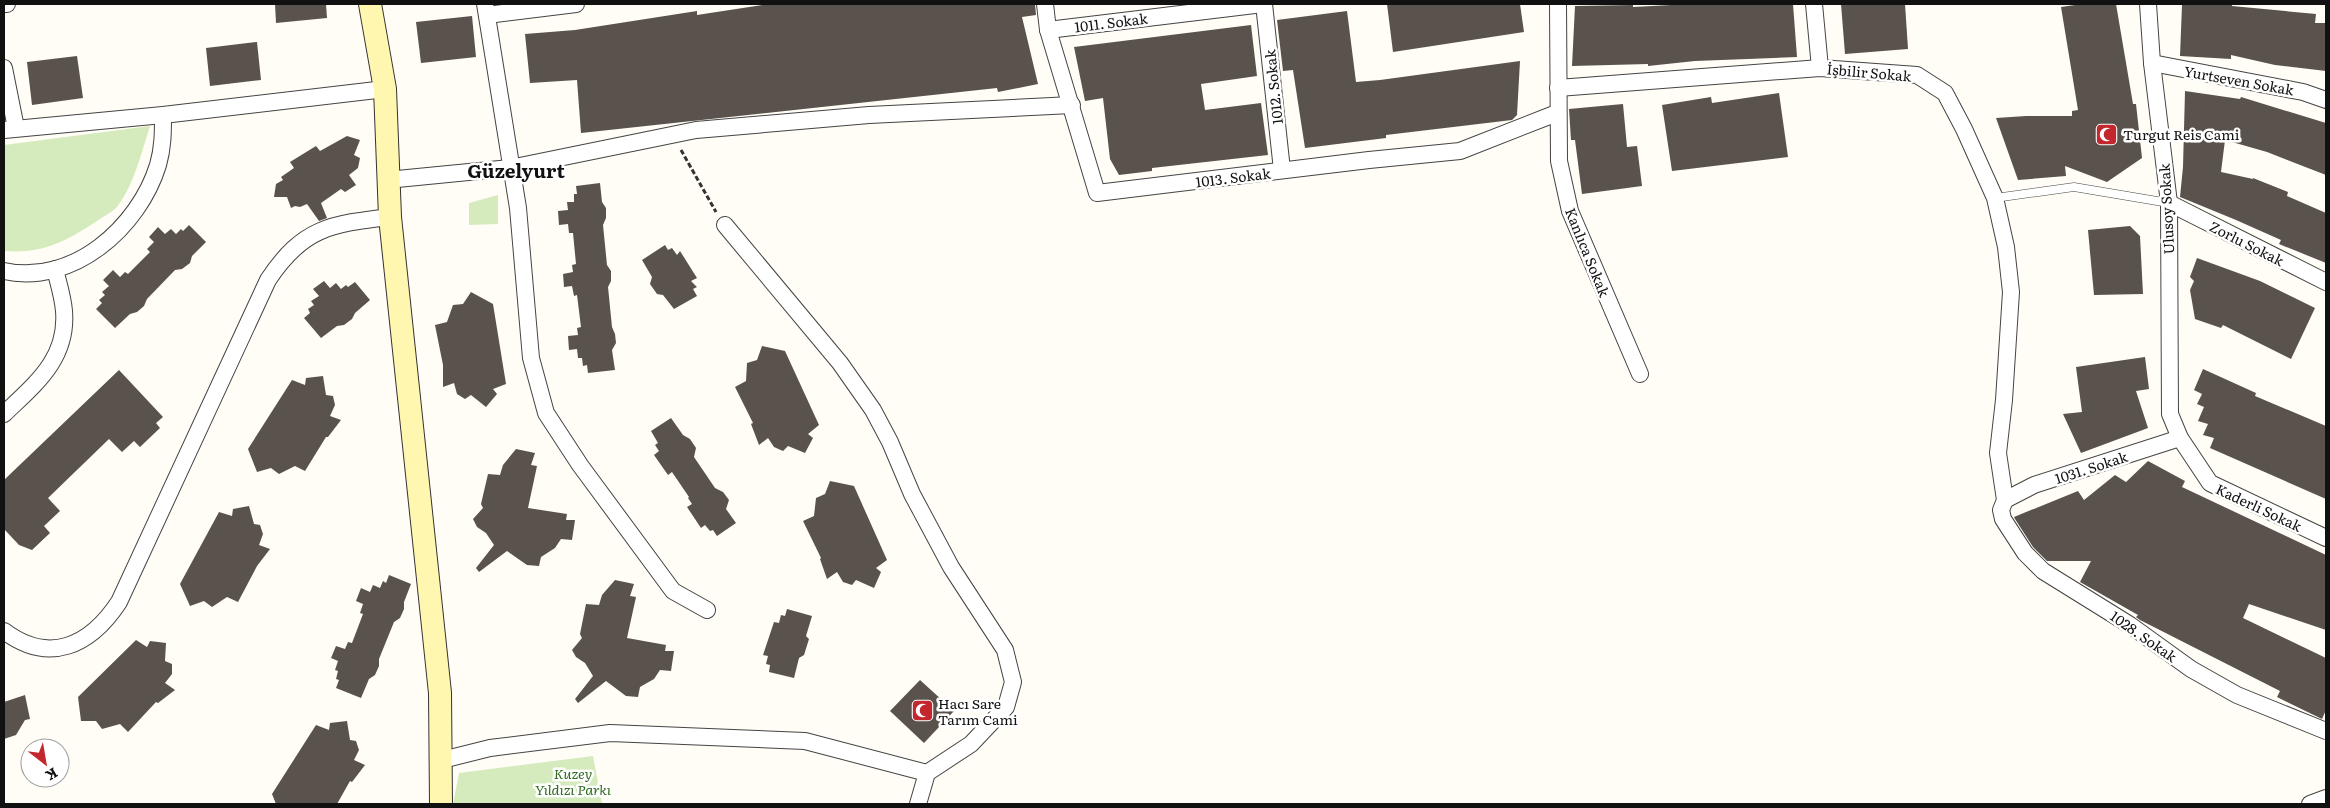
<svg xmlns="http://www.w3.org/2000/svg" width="2330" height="808" font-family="Literata,serif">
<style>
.green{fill:#d5ebbd}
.building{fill:#5a524d}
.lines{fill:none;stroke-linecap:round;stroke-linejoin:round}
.lane-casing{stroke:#444;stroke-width:9}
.street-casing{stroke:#444;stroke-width:18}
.secondary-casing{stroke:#333;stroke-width:24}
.path{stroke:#333;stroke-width:3;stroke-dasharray:5 2.5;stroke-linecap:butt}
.lane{stroke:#fff;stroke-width:8}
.street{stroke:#fff;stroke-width:16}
.secondary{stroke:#fff6b0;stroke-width:22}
.labels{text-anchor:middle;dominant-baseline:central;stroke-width:5;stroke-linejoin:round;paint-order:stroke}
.street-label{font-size:14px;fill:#111;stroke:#fff}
.poi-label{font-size:14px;fill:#111;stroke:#fff;text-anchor:start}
.park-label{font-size:14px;font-style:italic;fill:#2f6b1f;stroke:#fff}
.district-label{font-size:19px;font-weight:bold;fill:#111;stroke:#fff}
</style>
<rect width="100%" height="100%" fill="#fffdf5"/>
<!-- green -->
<g class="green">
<path d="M150,126C142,151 133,188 116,208C111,213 102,217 97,221C65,242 42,254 4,251V145Z"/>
<path d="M498,195V224L469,225V203Z"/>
<path d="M593,756L602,804H453L459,773Z"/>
</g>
<!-- building -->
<g class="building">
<path d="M275,4H326L327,18L276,23Z"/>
<path d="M769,4H1035L1036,15L1022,17L1038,84L998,92L997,88L581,133L577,80L530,83L525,34L575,30L697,11V15Z"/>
<path d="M1387,4H1520L1524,32L1393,52Z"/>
<path d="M1690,4H1793L1797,57L1695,61L1648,66V64L1572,66L1575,6L1633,5V7Z"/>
<path d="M1841,4H1905L1908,49L1845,54Z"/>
<path d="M2082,4H2116L2133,104H2136L2142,158L2107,182L2065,166L2066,176L2018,180L1996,118L2026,116H2072V111L2078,110L2061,7Z"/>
<path d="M2232,4V6L2316,14L2315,23H2326V71L2275,65L2231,55V59L2180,56L2182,5Z"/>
<path d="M1347,11L1356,82L1380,80L1520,61L1517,115L1512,120L1386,135V138L1305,148L1293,70L1283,71L1277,20Z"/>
<path d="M472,16L476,57L421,63L416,22Z"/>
<path d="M1251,25L1257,76L1201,84L1205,110L1261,103L1268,155L1152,168V171L1119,175L1110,159L1103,98L1085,101L1074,47Z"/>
<path d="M257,42L261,80L210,86L206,48Z"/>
<path d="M77,56L83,98L32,105L27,62Z"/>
<path d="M2185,91L2240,99L2241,97L2326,123V175L2267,152L2225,140L2221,172L2253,179V178L2288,192L2287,196L2326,213V263L2279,244L2281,240L2236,220L2180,197L2183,167Z"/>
<path d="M1779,93L1788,157L1672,171L1662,105L1711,97L1712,103Z"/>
<path d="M1623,104L1627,147L1637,146L1642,186L1582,194L1575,140H1571L1569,109Z"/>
<path d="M347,136L360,140L354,155L360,158L358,168L349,175L356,185L345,192L341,189L321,203L327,218L319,221L307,204L300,207L295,206L291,208L287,197H274L276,184L283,180L281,177L294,168L290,162L316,146L320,151Z"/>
<path d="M600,183L602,202L606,208V218L603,225L607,265L611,271V281L608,287L612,327L615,334L616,343L612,350L615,370L588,373L587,365L583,366L582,358H578L577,349L569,350L568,336L578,335L577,328L581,327L577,295L574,296L572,286L564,287L563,274L573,272L572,265L576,264L573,233H569L568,224L559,225L558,211L568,210L567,202H574V194H577L576,186Z"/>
<path d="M189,225L206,242L192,256L190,263L182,269L175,270L147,299L144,306L137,312L130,314L115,328L96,309L102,303L99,300L105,295L102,292L109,286L103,280L113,270L120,277L125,272L128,274L150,252L147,249L154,242L149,237L158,227L165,234L171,229L176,234L181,229L183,231Z"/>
<path d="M2130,226L2140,236L2143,294L2094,295L2088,230Z"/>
<path d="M665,245L668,250L672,248L677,255L680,251L697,278L691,281L697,287L693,289L697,296L674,309L663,295L657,294L650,284L652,277L642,260Z"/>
<path d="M2197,258L2260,281L2315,308L2291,359L2223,325L2221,328L2195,319L2190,290L2194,281L2190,277Z"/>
<path d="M324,281L330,288L336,283L341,289L346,285L348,287L355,282L370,300L355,313L352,319L344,325L337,326L321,338L304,318L310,313L308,309L314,305L311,301L319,296L313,289Z"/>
<path d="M471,292L493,304L506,384L493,389L497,394L486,407L471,395L465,399L457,394L454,383L443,387V365L435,325L447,322L453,305L463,304Z"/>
<path d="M762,346L785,351L819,425L808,434L813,438L805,453L788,446L783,451L774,447L768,438L759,445L751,424L753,423L735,387L746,381L747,363L757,360Z"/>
<path d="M2145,357L2149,389L2136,391L2148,428L2081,453L2063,414L2082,412L2076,367Z"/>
<path d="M2203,369L2256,393L2255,396L2326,426V499L2210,448L2214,438L2203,435L2208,424L2198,421L2204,407L2197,404L2202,394L2194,390Z"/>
<path d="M119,370L163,417L156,423L160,428L140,447L134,441L122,452L109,439L48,498L60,511L44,526L50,533L32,550L19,545L4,529V480Z"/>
<path d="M323,376L326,395L333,396L335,405L330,416L341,420L328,437H326L305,471L295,466L279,474L271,468L257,472L248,449L292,380L305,385L306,378Z"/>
<path d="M671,418L683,435L690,439L696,448L694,457L715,488L723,492L729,500L726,509L736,523L717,536L713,530L710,531L705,525L701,528L687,507L692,504L688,498L689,497L672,472L668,475L654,455L659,451L655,445L658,443L651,431Z"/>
<path d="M516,449L535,453L531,465L537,466L528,508L567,514L566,520H575L572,540L561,539L555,548L541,557L539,566L527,565L507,551L479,572L476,568L494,545L486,533L477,527L473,519L483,508L481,504L488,474L500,475L503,465Z"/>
<path d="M2148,461L2185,481L2182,487L2326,555V630L2249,604L2243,618L2326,658V710L2322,719L2277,697L2280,691L2140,620L2136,617L2138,615L2080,582L2091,561H2047L2033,547L2015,519L2014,517L2078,491L2084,500L2115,475L2126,482Z"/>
<path d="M830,481L854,486L887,560L876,568L881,572L874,588L856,580L852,585L843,582L837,572L827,579L820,559L821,558L803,521L814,516L816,498L825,494Z"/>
<path d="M249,506L254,524L260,525L263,534L259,545L270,549L257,566L238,602L227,597L212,607L204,601L190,606L180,584L219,512L232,516L233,509Z"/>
<path d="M389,575L411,584L404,602V609L400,618L394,622L379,659V666L375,675L369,679L361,698L336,688L339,680L336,679L338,671L335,670L338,661L331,658L336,646L345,649L348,642L352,643L363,614L360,613L363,604L356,601L361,588L370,592L373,585L380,588L383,581L386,583Z"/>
<path d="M615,580L634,584L630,596L636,597L627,638L666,645L665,651H674L671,671L660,670L654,679L640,687L638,697L626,696L606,681L578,703L575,699L593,676L585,663L576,657L572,650L582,638L580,634L586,604L599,605L602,595Z"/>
<path d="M787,609L812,616L806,636L809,639L804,655L799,658L794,678L769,672L770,665L766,664L768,656L763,655L774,622L779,623L781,615L785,616Z"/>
<path d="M136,640L147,647L150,641L166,643L165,661L172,664V674L165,683L175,690L158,703L156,702L128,732L120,724L102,729L96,721H81L78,697Z"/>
<path d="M920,680L954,711L924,743L890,711Z"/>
<path d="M25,695L30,719L25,720L16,735L4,739V702Z"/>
<path d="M347,721L350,740L356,741L359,750L354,760L365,765L352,782L350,781L337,804H276L272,794L316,725L329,730L330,723Z"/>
</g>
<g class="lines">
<defs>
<path id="lane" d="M1995,198L2074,187L2169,203"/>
<g id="street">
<path d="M4,4H7"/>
<path d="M485,4L518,208L531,358L546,413L580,465L673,591L707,610"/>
<path d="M1045,4L1048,30L1097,193L1369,160L1460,151L1557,113"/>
<path d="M1264,4L1282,170"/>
<path d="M1558,4L1559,161L1570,211L1640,374"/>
<path d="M1814,4L1820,68"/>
<path d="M2148,4L2152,63L2169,203L2170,414L2180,438L2210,483L2326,538"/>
<path d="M487,15L576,4"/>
<path d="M1048,30L1263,4"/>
<path d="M2152,63L2303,92L2326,100"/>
<path d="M4,68L16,128"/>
<path d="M1558,88L1820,68L1917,75L1945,93L1964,129L1995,198L2006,247L2011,292L2004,400L1998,453L2005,500L2001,510L2003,519L2025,553L2043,571L2130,625L2191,669L2237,695L2326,731"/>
<path d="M4,130L163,115L385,89"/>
<path d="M387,180L510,168L696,130L869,115L1072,105"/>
<path d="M2169,203L2326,282"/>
<path d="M725,225L840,363L873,410L890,442L912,494L951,567L1005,650L1013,682L1006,707L971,744L927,773L918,804"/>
<path d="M4,271C73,286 139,227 158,165C163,148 163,132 163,115"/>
<path d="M4,414C35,384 68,359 64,311C63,297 58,282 55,269"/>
<path d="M2005,500L2034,485L2180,438"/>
<path d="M4,631C49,665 90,646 119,602L268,280C303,227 331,224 390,217"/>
<path d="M442,760L490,748L610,733L805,741L927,773"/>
<path d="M2310,804L2326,798"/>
</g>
<path id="secondary" d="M370,4L385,89L390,217L440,693L441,804"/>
</defs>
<!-- lane casing -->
<use href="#lane" class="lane-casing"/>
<!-- street casing -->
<use href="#street" class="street-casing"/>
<!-- secondary casing -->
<use href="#secondary" class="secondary-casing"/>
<!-- path -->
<path class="path" d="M681,150L716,212"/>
<!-- lane -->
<use href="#lane" class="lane"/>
<!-- street -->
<use href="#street" class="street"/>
<!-- secondary -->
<use href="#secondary" class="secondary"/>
</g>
<!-- icons -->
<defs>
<symbol id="mosque-square" viewBox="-11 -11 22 22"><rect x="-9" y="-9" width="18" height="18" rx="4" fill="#c4262e" stroke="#fff"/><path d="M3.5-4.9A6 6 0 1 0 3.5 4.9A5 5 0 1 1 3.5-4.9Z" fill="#fff"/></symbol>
</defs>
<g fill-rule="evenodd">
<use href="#mosque-square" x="2094" y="122" width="25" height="25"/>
<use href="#mosque-square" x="910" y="698" width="25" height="25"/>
</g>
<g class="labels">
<!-- street labels -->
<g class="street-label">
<text transform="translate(1111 22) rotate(-7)">1011. Sokak</text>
<text transform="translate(1869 72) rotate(5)">İşbilir Sokak</text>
<text transform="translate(2239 80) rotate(10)">Yurtseven Sokak</text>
<text transform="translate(1273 87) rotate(-96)">1012. Sokak</text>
<text transform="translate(1233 177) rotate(-7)">1013. Sokak</text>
<text transform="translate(2166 209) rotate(-93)">Ulusoy Sokak</text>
<text transform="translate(2247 243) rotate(27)">Zorlu Sokak</text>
<text transform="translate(1588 252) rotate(68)">Kanlıca Sokak</text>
<text transform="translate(2091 467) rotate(-18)">1031. Sokak</text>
<text transform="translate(2259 507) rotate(25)">Kaderli Sokak</text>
<text transform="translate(2144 636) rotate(35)">1028. Sokak</text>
</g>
<!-- poi labels -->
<g class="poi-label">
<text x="2123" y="134">Turgut Reis Cami</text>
<text x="938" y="703">Hacı Sare<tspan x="938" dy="16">Tarım Cami</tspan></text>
</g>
<!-- park labels -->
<g class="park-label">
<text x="573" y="773">Kuzey<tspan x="573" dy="16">Yıldızı Parkı</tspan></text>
</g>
<!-- district labels -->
<g class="district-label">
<text x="516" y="170">Güzelyurt</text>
</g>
</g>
<!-- border -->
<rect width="2330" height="808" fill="none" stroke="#111111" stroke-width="10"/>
<!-- north arrow -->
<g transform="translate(45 763) rotate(149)"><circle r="24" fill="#ffffff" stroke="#a0a0a0"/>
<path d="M0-4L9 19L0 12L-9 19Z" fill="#c4262e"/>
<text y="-8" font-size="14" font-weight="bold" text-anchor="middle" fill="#111111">K</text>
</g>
</svg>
